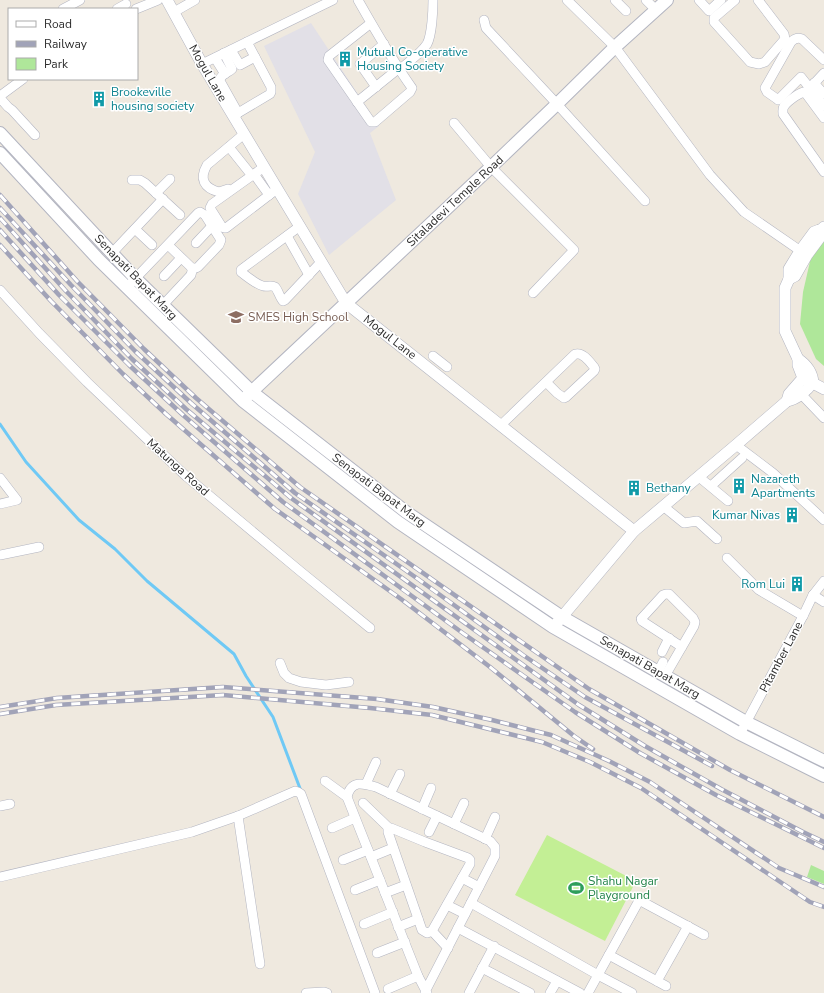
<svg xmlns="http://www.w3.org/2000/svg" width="824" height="993" font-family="'Nunito Sans',sans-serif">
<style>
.industrial{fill:#e2e0e7}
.green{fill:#afe79a}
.pitch{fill:#c3ef95}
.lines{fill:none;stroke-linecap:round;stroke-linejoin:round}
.stream{stroke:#6fc9f5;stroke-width:3}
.minor-casing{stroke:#b3b5c1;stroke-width:10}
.tertiary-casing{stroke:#b3b5c1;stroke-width:12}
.secondary-casing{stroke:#b3b5c1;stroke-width:14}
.minor{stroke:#fff;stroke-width:9}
.tertiary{stroke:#fff;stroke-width:11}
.secondary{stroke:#fff;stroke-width:12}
.rail-casing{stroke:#a1a3b8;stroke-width:4.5}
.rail{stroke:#fff;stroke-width:3;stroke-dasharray:9;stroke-linecap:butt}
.labels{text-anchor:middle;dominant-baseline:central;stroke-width:3;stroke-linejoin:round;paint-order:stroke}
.culture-label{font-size:12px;fill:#0d838f;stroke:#fff;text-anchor:start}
.street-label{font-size:12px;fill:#2d2d2d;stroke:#fff}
.education-label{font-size:12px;fill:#785e54;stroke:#fff;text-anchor:start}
.leisure-label{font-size:12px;fill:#27864d;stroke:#fff;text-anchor:start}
</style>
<rect width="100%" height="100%" fill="#efe9df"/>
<!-- industrial -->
<path class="industrial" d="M311,23L379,126L370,133L396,200L329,255L298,194L315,152L264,46Z"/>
<!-- green -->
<g class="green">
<path d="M824,241V366L816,359L800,324L803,292L811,257Z"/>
<path d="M811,865L824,871V884L807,877Z"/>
</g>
<!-- pitch -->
<path class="pitch" d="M547,835L636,881L605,941L515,895Z"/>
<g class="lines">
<!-- stream -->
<path class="stream" d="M0,424L26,462L79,520L115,549L147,581L234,654L246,676L273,717L301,791"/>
<defs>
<g id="minor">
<path d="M358,0C375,30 392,60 412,88L410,92L375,122H371L328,60L329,56L371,23"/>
<path d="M567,0L615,47L710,175L744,212L805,254"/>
<path d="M615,0L626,11"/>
<path d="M646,0L656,10"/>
<path d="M699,0L709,11L721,0"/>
<path d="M735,0L714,18V22L750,62L759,64L765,62L785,39L784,34L758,0"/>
<path d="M63,9L80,0"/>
<path d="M117,9L126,4"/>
<path d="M136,9L158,0"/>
<path d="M174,12L195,0"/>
<path d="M484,20L486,28L557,104L645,201"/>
<path d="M231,50L240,65L255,57"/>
<path d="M224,53L232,69C228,73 220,74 220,81L238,113"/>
<path d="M215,58L225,74"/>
<path d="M824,60L802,39C797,37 794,39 791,42L765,88L767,92L777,99L778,100L801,77L824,106"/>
<path d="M202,64L333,0"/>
<path d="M404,66C412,59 421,53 427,44C432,35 433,10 433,0"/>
<path d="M814,83L824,94"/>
<path d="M376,87L360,64L384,44"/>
<path d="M810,88L824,73"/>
<path d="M0,96L23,79"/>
<path d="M0,98L8,107L12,110L35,135"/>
<path d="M357,102L398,69"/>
<path d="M233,116L270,94L271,92V87L247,42"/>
<path d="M824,118L807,95L804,92C799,93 788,101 785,105C782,108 783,111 783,114L824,172"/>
<path d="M454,123L491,167L574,250L533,293"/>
<path d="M229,147L249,172"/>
<path d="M264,167L212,204L210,208L222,227L224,228H226L277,189"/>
<path d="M254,174L269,195"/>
<path d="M132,180H140L145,183L180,215"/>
<path d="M228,189L219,192C204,188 199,179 207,165L244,134"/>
<path d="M156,193L170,179"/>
<path d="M300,226L242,269L241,270V272C246,276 256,284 263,286C266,287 272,285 275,287C278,290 280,298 283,301L285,300L321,262"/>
<path d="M135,229L152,245"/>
<path d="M287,236L309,275"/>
<path d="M196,243L212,226"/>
<path d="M112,253L163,199"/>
<path d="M164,276L181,258"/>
<path d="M131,283L198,213L200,212L205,215L221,240L219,245L198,267L196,268H192L168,245"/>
<path d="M0,290L39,333L87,382L187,477L300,571L370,628"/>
<path d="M163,305L191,275L192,271V268"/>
<path d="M433,356L447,367"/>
<path d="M801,394L824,418"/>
<path d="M501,425L575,354C583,352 589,361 594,367L595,369L594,371L566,397L564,398L557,393L546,382"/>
<path d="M736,445L773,473L824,520"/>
<path d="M699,477L728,501"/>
<path d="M0,478L17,500L0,504"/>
<path d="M711,486L742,458"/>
<path d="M663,506L684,523L697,521L717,539"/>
<path d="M0,555L39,547"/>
<path d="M727,558L759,590L803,616"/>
<path d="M813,595L824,602"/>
<path d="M662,652L669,638"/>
<path d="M280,663L284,673L289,678L301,682L326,685L349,682"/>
<path d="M658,672L663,662"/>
<path d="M665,676L694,626L695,622L693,618L669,594H666L663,595L641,619L642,621L682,647"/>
<path d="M740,734L803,616L813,595L824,581"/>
<path d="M325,781L347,797"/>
<path d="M366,784L376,762"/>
<path d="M390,794L400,774"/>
<path d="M363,803L389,828"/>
<path d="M0,806L10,804"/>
<path d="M422,809L431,788"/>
<path d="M238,816L260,964"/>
<path d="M454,824L464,803"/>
<path d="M332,828L355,818"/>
<path d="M389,828H391L425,842L468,858L470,860V864L432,931L427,933L422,930L388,832V829Z"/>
<path d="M429,832L437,816"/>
<path d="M485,839L495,817"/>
<path d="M371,857L393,848"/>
<path d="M343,860L368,850"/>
<path d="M0,877L192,832L238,816L295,791L298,792L301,794L375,993"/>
<path d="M462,878L479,887"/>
<path d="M355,890L380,880"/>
<path d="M385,893L406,885"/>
<path d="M639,900L704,935"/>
<path d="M471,903L598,975L632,993"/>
<path d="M447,905L465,914"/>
<path d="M364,924L393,912"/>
<path d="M398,927L418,919"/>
<path d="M458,928L580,993"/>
<path d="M432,931L448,948"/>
<path d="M377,953L405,942"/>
<path d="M609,955L666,986"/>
<path d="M482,968L530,993"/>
<path d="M657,981L688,926"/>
<path d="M388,989L418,976"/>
<path d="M306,993L324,992L327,993"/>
<path d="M425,993L426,990L495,856V847L490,841L376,787C362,783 351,780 347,797L418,976L427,993"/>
<path d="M469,993L494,946"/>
<path d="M550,993L557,981"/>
<path d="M588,993L641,897"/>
</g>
<g id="tertiary">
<path d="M167,0L202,64L346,303L634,531"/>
<path d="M789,279L795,276L807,255L821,236L822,229"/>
<path d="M807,380L824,389"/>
<path d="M787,401L789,394L803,378L798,365V359L785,331V288L789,279V269L800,251L814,232L822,229L824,227"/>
<path d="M556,624L634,531L736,445L787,401C797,399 807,391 813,382C812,372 807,365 798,359"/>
</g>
<g id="secondary">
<path d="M0,133L136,279L252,392L406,512L562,617L746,722L824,761"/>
<path d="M0,153L99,260L243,401L398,522L553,627L740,734L824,776"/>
<path d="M247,396L491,167L557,104L615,47L667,0"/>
</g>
</defs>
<!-- minor casing -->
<use href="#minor" class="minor-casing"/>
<!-- tertiary casing -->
<use href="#tertiary" class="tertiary-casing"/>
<!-- secondary casing -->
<use href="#secondary" class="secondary-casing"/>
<!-- minor -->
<use href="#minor" class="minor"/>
<!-- tertiary -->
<use href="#tertiary" class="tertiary"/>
<!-- secondary -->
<use href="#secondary" class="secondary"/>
<defs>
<g id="rail">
<path d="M0,195L77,281L144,349L196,398L300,487L589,689L730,770L824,817"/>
<path d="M0,208L71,285L135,351L191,403L295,493L418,579L523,655L585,697L712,766"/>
<path d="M0,218L65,290L132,359L186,409L291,498L579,705L645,746L721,789L803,832L824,842"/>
<path d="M0,230L59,295L129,365L183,415L283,502L464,634L575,712L640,753L716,795L824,848"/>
<path d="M0,245L51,301L123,374L166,414L275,509L401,599L490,667L574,736L593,749"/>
<path d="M0,707L57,698L223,687L377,699L433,707L492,720L551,735L609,761L650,782L779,868L824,887"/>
<path d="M0,714L56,705L223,695L370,708L432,715L542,742L590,762L641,788L810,902L824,907"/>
</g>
</defs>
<!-- rail casing -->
<use href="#rail" class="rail-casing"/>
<!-- rail -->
<use href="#rail" class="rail"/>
</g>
<!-- icons -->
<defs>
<symbol id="building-bare" viewBox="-9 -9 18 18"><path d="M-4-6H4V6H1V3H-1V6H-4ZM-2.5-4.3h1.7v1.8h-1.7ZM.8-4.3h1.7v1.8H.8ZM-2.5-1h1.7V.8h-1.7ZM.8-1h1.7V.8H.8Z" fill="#0f9aa8" stroke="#fff" stroke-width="2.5" paint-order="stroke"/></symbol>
<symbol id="school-bare" viewBox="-9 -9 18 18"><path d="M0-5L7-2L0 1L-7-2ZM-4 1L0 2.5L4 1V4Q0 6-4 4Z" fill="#8d6e63" stroke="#fff" stroke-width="2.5" paint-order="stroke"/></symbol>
<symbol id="stadium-bare" viewBox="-9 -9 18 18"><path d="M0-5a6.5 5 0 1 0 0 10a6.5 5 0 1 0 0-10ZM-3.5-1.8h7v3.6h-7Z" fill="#2e9e5b" stroke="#fff" stroke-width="2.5" paint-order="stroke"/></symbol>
</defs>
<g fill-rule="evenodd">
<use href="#building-bare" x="334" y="48" width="22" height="22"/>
<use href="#building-bare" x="88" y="88" width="22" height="22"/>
<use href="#school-bare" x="225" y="306" width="22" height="22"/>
<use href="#building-bare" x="728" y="475" width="22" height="22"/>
<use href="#building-bare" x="623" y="477" width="22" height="22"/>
<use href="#building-bare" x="781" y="504" width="22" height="22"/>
<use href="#building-bare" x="786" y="573" width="22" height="22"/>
<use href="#stadium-bare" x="565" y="877" width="22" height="22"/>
</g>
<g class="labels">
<!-- culture labels -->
<g class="culture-label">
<text x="357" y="52">Mutual Co-operative<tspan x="357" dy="14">Housing Society</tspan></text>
<text x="111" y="92">Brookeville<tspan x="111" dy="14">housing society</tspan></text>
<text x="751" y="479">Nazareth<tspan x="751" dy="14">Apartments</tspan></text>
<text x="646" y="488">Bethany</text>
<text x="780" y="515" text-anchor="end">Kumar Nivas</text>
<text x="785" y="584" text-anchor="end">Rom Lui</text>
</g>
<!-- street labels -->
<g class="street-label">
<text transform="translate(208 73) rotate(60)">Mogul Lane</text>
<text transform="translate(455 201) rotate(-43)">Sitaladevi Temple Road</text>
<text transform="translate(136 277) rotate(46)">Senapati Bapat Marg</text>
<text transform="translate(390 337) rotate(38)">Mogul Lane</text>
<text transform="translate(178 467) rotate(42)">Matunga Road</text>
<text transform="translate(379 490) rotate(37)">Senapati Bapat Marg</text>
<text transform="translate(781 657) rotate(-62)">Pitamber Lane</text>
<text transform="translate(650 667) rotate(30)">Senapati Bapat Marg</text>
</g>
<!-- education labels -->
<g class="education-label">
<text x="248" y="317">SMES High School</text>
</g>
<!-- leisure labels -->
<g class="leisure-label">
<text x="588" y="881">Shahu Nagar<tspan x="588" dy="14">Playground</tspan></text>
</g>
</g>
<!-- legend -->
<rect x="8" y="8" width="130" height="72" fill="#ffffff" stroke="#ababab"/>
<rect x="16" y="21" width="20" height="6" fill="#ffffff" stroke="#ababab"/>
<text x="44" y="28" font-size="12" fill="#2d2d2d">Road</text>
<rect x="16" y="41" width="20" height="6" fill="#a1a3b8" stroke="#ababab"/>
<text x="44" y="48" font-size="12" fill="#2d2d2d">Railway</text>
<rect x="16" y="58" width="20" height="12" fill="#afe79a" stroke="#ababab"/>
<text x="44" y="68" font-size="12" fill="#2d2d2d">Park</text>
</svg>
